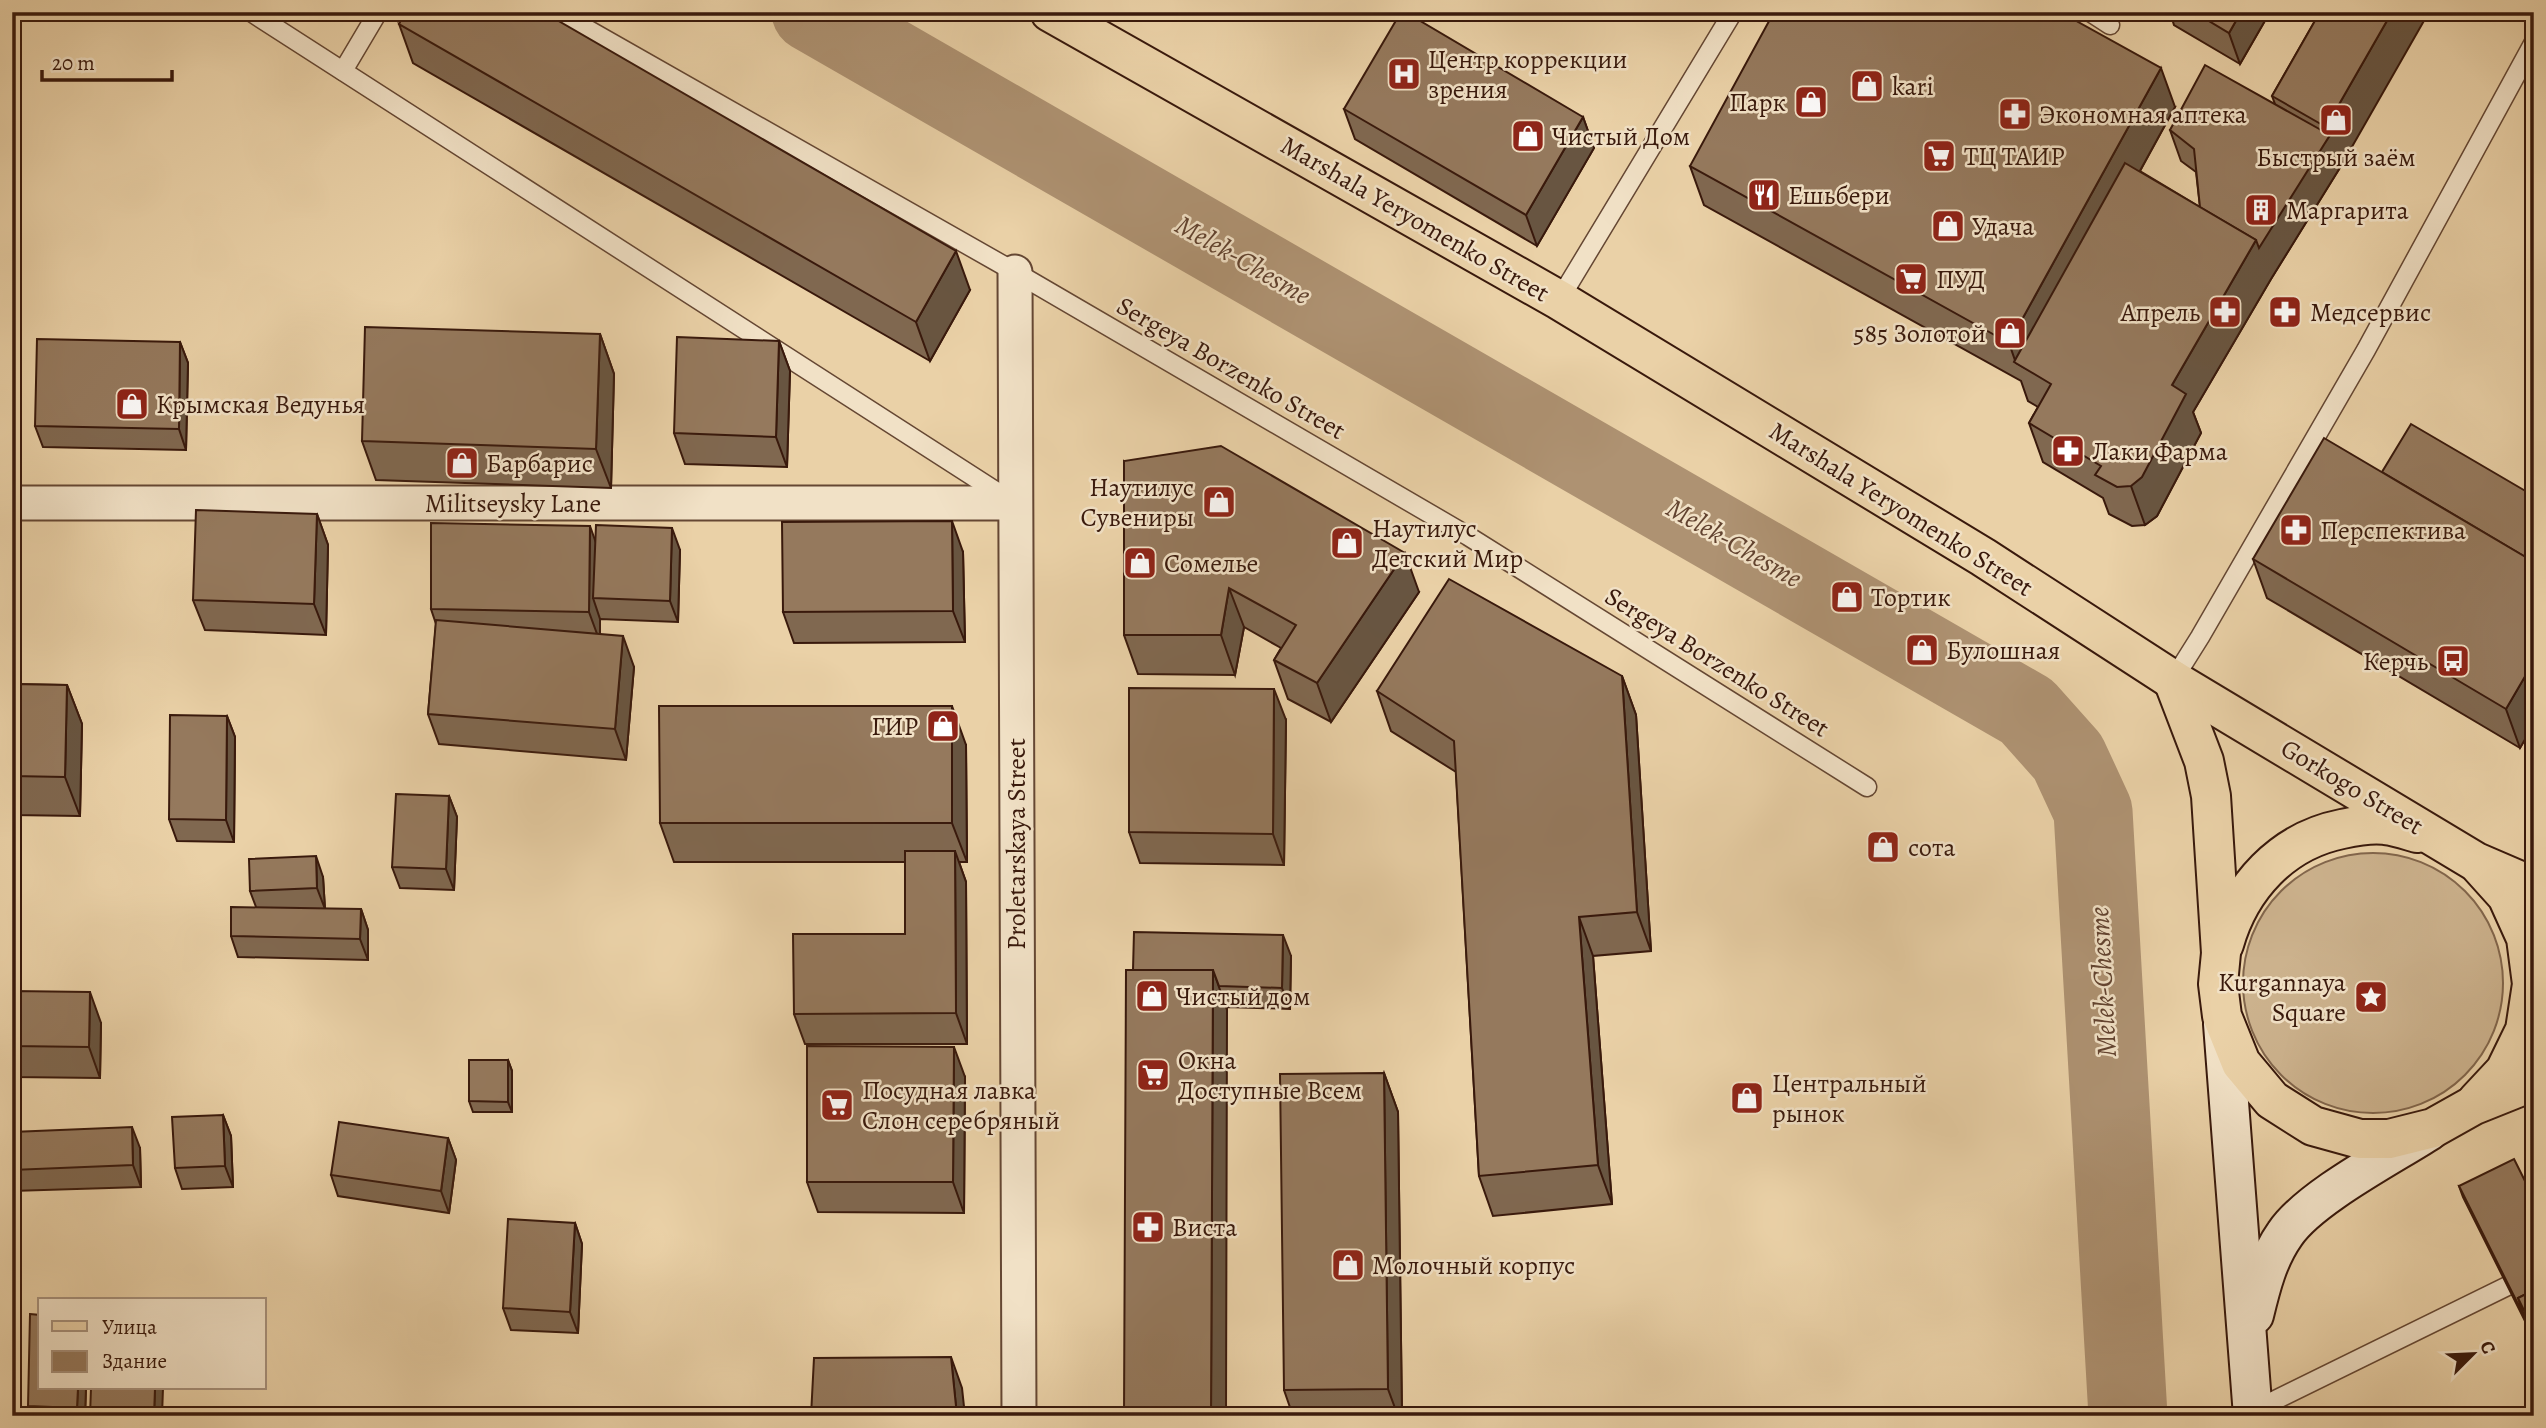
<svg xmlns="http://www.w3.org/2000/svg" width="2546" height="1428" font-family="Alegreya,serif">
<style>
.green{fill:#ccb28d;stroke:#82664c;stroke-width:2}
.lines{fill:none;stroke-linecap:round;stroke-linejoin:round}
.river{stroke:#ae9272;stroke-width:79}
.lane-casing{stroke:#654733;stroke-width:21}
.street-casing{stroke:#654733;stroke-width:37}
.secondary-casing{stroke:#39190c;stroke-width:42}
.primary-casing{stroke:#39190c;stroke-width:42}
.lane{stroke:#f1e1c6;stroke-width:18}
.street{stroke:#f1e1c6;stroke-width:33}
.secondary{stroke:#f1e1c6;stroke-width:38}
.primary{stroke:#ead1a7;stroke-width:38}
.wall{fill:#806850;stroke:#39190c;stroke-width:2}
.shaded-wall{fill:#685541;stroke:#39190c;stroke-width:2}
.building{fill:#95795d;stroke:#39190c;stroke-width:2}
.labels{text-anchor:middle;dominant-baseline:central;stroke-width:5;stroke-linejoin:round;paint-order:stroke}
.poi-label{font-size:26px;fill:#39190c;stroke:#f1e1c6;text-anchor:start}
.street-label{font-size:26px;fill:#39190c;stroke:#f1e1c6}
.water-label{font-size:28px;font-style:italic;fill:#624330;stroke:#f1e1c6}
</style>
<rect width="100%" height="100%" fill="#ead1a7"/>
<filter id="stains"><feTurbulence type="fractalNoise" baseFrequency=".00286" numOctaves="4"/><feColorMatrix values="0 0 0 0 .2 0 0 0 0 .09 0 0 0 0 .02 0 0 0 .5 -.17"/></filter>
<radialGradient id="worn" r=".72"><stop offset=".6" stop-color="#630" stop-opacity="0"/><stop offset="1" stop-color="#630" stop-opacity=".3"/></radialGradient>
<!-- green -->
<circle class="green" cx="2373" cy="983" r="130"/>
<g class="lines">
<!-- river -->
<path class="river" d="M811,12L2027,711L2068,757L2093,811L2128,1416"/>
<defs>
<g id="lane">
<path d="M251,12L1008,499"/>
<path d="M557,12L1015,272L1468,536L1867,787"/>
<path d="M2090,12L2110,25"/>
<path d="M12,18L13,12"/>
<path d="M343,71L378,12"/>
<path d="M1559,300L1733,12"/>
<path d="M2173,680L2200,637L2366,350L2534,42"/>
<path d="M2253,1411L2534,1273"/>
</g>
<g id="street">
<path d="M1015,272L1019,1416"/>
<path d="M12,503H1015"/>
</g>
<g id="secondary">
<path d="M2223,1024L2253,1416"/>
<path d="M2254,1315C2261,1286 2268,1258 2285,1234C2309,1198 2390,1156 2429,1131"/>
</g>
<g id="primary">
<path d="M1050,12L1559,300L1983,557L2173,680L2476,862L2534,887"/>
<path d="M2173,680L2204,761L2211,796L2221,953L2218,984L2222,1016L2241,1063L2272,1100L2313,1126L2360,1139H2389L2433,1128L2474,1105L2534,1081"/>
<path d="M2224,944C2240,887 2282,841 2342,829C2356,826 2371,823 2385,825C2396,826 2407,830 2417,833"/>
<path d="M2477,1101L2505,1071L2525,1030L2532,984L2526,938L2507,896L2480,866"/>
</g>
</defs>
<!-- lane casing -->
<use href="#lane" class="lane-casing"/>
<!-- street casing -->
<use href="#street" class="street-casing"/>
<!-- secondary casing -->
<use href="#secondary" class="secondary-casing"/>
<!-- primary casing -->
<use href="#primary" class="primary-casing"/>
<!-- lane -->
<use href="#lane" class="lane"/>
<!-- street -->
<use href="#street" class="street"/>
<!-- secondary -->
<use href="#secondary" class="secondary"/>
<!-- primary -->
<use href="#primary" class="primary"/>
</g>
<!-- wall -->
<g class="wall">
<path d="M2170,12H2270L2240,64L2174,25Z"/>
<path d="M2320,12L2341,166L2271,279L2193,412L2201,433L2157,516L2145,525L2132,526L2109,514L2103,498L2043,462L2029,423L2038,407L2028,401L2021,381L1704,205L1690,166L2175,107L2140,171L2200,207L2196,172L2181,161L2170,130L2275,104L2272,96Z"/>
<path d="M399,24L970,290L930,361L413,63Z"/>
<path d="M1344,109L1583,117L1594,148L1537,246L1355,139Z"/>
<path d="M600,334L614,374L611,488L376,480L362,441Z"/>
<path d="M779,341L790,371L787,467L685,464L674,433Z"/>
<path d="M180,342L188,363L186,450L43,447L35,426Z"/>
<path d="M1124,461L1419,592L1331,722L1288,699L1274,660L1281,648L1244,627L1235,675L1138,674L1124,635Z"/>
<path d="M2534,496V724L2520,748L2267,598L2253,559Z"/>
<path d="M317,514L328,545L326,635L205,630L193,600Z"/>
<path d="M595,541L680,550L678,622L600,619V634L634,667L626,760L439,744L428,714L436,624L431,609Z"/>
<path d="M963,552L965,642L794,643L783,612Z"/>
<path d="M1622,676L1636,715L1651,951L1593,956L1612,1204L1493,1216L1479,1176L1456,772L1391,731L1377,691Z"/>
<path d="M12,684L67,685L82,724L80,816L12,815Z"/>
<path d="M227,716L235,737L234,842L177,841L169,819Z"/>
<path d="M1286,720L1284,865L1140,863L1129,832Z"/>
<path d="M966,745L967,862H959L966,882L967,1044H805L794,1014L905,934V862H674L660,823Z"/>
<path d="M449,796L457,817L454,890L400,888L392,867Z"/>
<path d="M323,877L325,909H361L368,930V960L238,957L231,936L256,907L250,891Z"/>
<path d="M1291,956L1290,1009L1227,1007V1010L1133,970Z"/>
<path d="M12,991L101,1023L100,1078L12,1077Z"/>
<path d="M508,1060L512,1071V1112H473L469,1101Z"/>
<path d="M1384,1073L1398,1112L1402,1416H1293L1284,1390Z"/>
<path d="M965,1077L964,1213L818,1212L807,1182Z"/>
<path d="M223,1115L231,1136L233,1187L182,1189L175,1168Z"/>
<path d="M12,1132L140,1148L141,1187L12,1191Z"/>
<path d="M448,1138L456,1160L449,1213L338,1196L331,1175Z"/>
<path d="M2459,1186L2534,1199V1339L2463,1197Z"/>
<path d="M575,1223L582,1244L578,1333L511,1330L503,1308Z"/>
<path d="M40,1388H86L85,1416H32L28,1406Z"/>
</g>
<!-- shaded-wall -->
<g class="shaded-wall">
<path d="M2241,12H2270L2240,64L2229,33Z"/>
<path d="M2392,12H2429L2341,166L2271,279L2193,412L2201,433L2157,516L2145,525L2131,486L2172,385L2256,240L2330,135L2326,127Z"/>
<path d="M2161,68L2175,107L2030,371L2016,363L2009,343Z"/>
<path d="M1583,117L1594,148L1537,246L1526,215Z"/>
<path d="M956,251L970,290L930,361L916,322Z"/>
<path d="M600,334L614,374L611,488L596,449Z"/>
<path d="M779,341L790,371L787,467L776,437Z"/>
<path d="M180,342L188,363L186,450L179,429Z"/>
<path d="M317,514L328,545L326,635L314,604Z"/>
<path d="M952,521L963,552L965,642L953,611Z"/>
<path d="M590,526L601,557L593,598L600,619V642L589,612Z"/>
<path d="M672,528L680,550L678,622L670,601Z"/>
<path d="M1405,553L1419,592L1331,722L1317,683Z"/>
<path d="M1229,588L1244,627L1235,675L1221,635Z"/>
<path d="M623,636L634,667L626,760L615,729Z"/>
<path d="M2534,661V724L2520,748L2506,709Z"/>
<path d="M1622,676L1636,715L1651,951L1637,912Z"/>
<path d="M67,685L82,724L80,816L65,777Z"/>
<path d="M1274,689L1286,720L1284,865L1273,834Z"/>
<path d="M952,706L966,745L967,862L952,823Z"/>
<path d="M227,716L235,737L234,842L226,820Z"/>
<path d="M449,796L457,817L454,890L446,869Z"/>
<path d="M955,851L966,882L967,1044L956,1013Z"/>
<path d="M316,856L323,877L325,909L317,888Z"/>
<path d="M361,909L368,930V960L360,939Z"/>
<path d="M1579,917L1593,956L1612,1204L1598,1165Z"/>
<path d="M1283,935L1291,956L1290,1009L1282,988Z"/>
<path d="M1213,970L1227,1010L1226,1416H1211Z"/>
<path d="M90,992L101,1023L100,1078L89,1047Z"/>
<path d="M954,1047L965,1077L964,1213L953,1182Z"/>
<path d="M508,1060L512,1071V1112L508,1102Z"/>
<path d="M1384,1073L1398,1112L1402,1416H1398L1388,1389Z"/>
<path d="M223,1115L231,1136L233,1187L225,1166Z"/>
<path d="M132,1127L140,1148L141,1187L133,1165Z"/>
<path d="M448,1138L456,1160L449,1213L441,1191Z"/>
<path d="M575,1223L582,1244L578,1333L570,1312Z"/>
<path d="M12,1337L17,1352L15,1416H12Z"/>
<path d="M951,1357L962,1388L965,1416H957Z"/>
<path d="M78,1388H86L85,1416H80L77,1408Z"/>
<path d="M155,1388H163L162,1416H154Z"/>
</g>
<!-- building -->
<g class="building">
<path d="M405,12H543L956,251L916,322L399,24Z"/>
<path d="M1401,12H1405L1583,117L1526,215L1344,109Z"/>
<path d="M1774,12H2060L2161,68L2009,343L1690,166Z"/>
<path d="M2194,12H2241L2229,33Z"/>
<path d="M2320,12H2392L2326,127L2272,96Z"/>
<path d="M2205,65L2330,135L2259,248L2256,240L2200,207L2194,149L2170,130Z"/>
<path d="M2125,163L2256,240L2172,385L2186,394L2142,477L2131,486L2117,487L2095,475L2101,466L2029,423L2051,384L2014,362Z"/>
<path d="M365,327L600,334L596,449L362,441Z"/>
<path d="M677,337L779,341L776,437L674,433Z"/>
<path d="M37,339L180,342L179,429L35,426Z"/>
<path d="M2411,424L2534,496V562L2382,472Z"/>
<path d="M2324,438L2534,562V661L2506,709L2253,559Z"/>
<path d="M1221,446L1405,553L1317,683L1274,660L1296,625L1229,588L1221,635H1124V461Z"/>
<path d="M196,510L317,514L314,604L193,600Z"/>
<path d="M952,521L953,611L783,612L782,522Z"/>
<path d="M431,523L590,526L589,612L431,609Z"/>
<path d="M596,525L672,528L670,601L593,598Z"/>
<path d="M1449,579L1622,676L1637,912L1579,917L1598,1165L1479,1176L1454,741L1377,691Z"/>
<path d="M436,620L623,636L615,729L428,714Z"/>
<path d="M12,684L67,685L65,777L12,776Z"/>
<path d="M1129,688L1274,689L1273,834L1129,832Z"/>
<path d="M659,706H952V823H660Z"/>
<path d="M170,715L227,716L226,820L169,819Z"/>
<path d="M396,794L449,796L446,869L392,867Z"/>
<path d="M905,851H955L956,1013L794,1014L793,934H905Z"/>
<path d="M316,856L317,888L250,891L249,859Z"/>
<path d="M231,907L361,909L360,939L231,936Z"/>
<path d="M1134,932L1283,935L1282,988L1219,986L1213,970H1133Z"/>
<path d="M1126,970H1213L1211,1416H1124Z"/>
<path d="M12,991L90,992L89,1047L12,1046Z"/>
<path d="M807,1046L954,1047L953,1182H807Z"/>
<path d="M469,1060H508V1102L469,1101Z"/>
<path d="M1384,1073L1388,1389L1284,1390L1280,1074Z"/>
<path d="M223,1115L225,1166L175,1168L172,1117Z"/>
<path d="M339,1122L448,1138L441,1191L331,1175Z"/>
<path d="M132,1127L133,1165L12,1170V1132Z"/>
<path d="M2514,1159L2534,1199V1290L2518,1298L2525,1318L2459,1186Z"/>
<path d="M508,1219L575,1223L570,1312L503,1308Z"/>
<path d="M2534,1290V1326L2532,1327L2518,1298Z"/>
<path d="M30,1314L40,1315V1388H78L77,1408L28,1406Z"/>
<path d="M951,1357L957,1416H811L814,1358Z"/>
<path d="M91,1388H155L154,1416H90Z"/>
</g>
<!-- icons -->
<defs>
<symbol id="hospital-square" viewBox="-11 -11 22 22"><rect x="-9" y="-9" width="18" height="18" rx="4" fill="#8f2418" stroke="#f1e1c6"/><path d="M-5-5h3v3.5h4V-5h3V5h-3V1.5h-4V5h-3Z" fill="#fff"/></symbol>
<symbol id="shop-square" viewBox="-11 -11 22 22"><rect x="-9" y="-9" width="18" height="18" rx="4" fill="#8f2418" stroke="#f1e1c6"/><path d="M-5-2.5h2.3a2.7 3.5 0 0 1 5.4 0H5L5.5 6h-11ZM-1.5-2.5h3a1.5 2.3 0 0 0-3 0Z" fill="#fff"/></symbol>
<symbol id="pharmacy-square" viewBox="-11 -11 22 22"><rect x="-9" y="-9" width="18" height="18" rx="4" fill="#8f2418" stroke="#f1e1c6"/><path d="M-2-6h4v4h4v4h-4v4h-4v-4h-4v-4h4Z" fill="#fff"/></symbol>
<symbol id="supermarket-square" viewBox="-11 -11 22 22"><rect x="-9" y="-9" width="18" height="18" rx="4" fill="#8f2418" stroke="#f1e1c6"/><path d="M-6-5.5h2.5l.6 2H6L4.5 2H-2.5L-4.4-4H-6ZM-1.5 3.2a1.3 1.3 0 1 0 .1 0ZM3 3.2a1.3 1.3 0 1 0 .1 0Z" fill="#fff"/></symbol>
<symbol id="restaurant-square" viewBox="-11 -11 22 22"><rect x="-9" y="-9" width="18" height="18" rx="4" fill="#8f2418" stroke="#f1e1c6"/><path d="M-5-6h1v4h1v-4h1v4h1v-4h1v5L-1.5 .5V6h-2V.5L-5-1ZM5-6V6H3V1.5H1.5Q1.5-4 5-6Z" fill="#fff"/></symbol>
<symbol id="building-square" viewBox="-11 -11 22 22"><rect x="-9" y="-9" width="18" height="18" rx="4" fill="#8f2418" stroke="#f1e1c6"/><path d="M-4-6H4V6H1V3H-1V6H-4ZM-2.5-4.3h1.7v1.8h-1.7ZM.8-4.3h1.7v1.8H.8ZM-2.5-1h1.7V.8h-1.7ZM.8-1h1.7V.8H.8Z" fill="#fff"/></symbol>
<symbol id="bus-square" viewBox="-11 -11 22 22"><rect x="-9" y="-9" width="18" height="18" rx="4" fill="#8f2418" stroke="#f1e1c6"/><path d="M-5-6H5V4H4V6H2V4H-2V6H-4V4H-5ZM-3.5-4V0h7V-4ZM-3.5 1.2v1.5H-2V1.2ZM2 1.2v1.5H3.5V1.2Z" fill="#fff"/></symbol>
<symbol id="sight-square" viewBox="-11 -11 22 22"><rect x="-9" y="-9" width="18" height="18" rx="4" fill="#8f2418" stroke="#f1e1c6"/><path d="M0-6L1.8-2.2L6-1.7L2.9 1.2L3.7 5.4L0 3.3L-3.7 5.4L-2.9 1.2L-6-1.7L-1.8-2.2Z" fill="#fff"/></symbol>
</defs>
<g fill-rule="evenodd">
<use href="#hospital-square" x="1385" y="55" width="38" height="38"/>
<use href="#shop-square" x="1848" y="67" width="38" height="38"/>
<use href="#shop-square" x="1792" y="83" width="38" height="38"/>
<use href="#pharmacy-square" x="1996" y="95" width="38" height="38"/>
<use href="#shop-square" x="2317" y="101" width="38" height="38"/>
<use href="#shop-square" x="1509" y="117" width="38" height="38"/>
<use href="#supermarket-square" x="1920" y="137" width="38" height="38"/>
<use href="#restaurant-square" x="1745" y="176" width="38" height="38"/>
<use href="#building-square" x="2242" y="191" width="38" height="38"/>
<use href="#shop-square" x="1929" y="207" width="38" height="38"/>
<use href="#supermarket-square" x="1892" y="260" width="38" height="38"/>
<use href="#pharmacy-square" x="2206" y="293" width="38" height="38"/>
<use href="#pharmacy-square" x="2266" y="293" width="38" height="38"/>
<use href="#shop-square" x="1991" y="314" width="38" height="38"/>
<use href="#shop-square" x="113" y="385" width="38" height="38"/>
<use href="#pharmacy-square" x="2049" y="432" width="38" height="38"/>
<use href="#shop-square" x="443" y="444" width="38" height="38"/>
<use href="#shop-square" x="1200" y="483" width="38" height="38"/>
<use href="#pharmacy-square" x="2277" y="511" width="38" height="38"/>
<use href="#shop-square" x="1328" y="524" width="38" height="38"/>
<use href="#shop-square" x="1121" y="544" width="38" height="38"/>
<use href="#shop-square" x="1828" y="578" width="38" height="38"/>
<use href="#shop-square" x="1903" y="631" width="38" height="38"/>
<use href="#bus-square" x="2434" y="642" width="38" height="38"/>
<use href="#shop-square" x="924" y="707" width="38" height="38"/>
<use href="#shop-square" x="1864" y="828" width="38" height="38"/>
<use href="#shop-square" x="1133" y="977" width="38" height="38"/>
<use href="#sight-square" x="2352" y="978" width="38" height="38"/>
<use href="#supermarket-square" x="1134" y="1056" width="38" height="38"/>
<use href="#shop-square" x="1728" y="1079" width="38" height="38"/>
<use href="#supermarket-square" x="818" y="1086" width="38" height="38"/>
<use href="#pharmacy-square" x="1129" y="1208" width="38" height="38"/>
<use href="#shop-square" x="1329" y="1246" width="38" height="38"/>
</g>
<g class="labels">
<!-- poi labels -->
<g class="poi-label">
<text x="1428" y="59">Центр коррекции<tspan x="1428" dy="30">зрения</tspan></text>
<text x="1892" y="86">kari</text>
<text x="1786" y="102" text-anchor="end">Парк</text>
<text x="2039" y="114">Экономная аптека</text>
<text x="1552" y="136">Чистый Дом</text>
<text x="1964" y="156">ТЦ ТАИР</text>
<text x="2336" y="157" text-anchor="middle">Быстрый заём</text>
<text x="1788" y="195">Ешьбери</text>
<text x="2286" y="210">Маргарита</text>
<text x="1972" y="226">Удача</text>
<text x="1936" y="279">ПУД</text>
<text x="2200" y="312" text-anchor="end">Апрель</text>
<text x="2310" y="312">Медсервис</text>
<text x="1986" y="333" text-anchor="end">585 Золотой</text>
<text x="156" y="404">Крымская Ведунья</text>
<text x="2092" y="451">Лаки Фарма</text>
<text x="486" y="463">Барбарис</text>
<text x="1194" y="487" text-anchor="end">Наутилус<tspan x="1194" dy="30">Сувениры</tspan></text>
<text x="1372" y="528">Наутилус<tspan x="1372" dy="30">Детский Мир</tspan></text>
<text x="2320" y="530">Перспектива</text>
<text x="1164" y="563">Сомелье</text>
<text x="1871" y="597">Тортик</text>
<text x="1946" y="650">Булошная</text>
<text x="2428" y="661" text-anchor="end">Керчь</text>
<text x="918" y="726" text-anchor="end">ГИР</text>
<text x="1908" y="847">сота</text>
<text x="2346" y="982" text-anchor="end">Kurgannaya<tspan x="2346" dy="30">Square</tspan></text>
<text x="1176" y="996">Чистый дом</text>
<text x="1178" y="1060">Окна<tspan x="1178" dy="30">Доступные Всем</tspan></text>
<text x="1772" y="1083">Центральный<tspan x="1772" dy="30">рынок</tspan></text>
<text x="862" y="1090">Посудная лавка<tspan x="862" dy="30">Слон серебряный</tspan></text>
<text x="1172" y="1227">Виста</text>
<text x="1372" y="1265">Молочный корпус</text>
</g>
<!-- street labels -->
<g class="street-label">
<text transform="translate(1415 219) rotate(30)">Marshala Yeryomenko Street</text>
<text transform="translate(1231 368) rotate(30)">Sergeya Borzenko Street</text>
<text x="513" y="503">Militseysky Lane</text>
<text transform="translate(1901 509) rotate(32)">Marshala Yeryomenko Street</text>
<text transform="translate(1717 662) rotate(32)">Sergeya Borzenko Street</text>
<text transform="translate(2352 787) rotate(31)">Gorkogo Street</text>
<text transform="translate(1016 844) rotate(-90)">Proletarskaya Street</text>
</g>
<!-- water labels -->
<g class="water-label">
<text transform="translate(1243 260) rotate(30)">Melek-Chesme</text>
<text transform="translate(1734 543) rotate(30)">Melek-Chesme</text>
<text transform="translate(2103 982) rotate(-93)">Melek-Chesme</text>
</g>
</g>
<!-- margin -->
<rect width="2546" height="1428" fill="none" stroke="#ead1a7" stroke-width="42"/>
<rect x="14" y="14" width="2518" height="1400" fill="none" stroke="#39190c" stroke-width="3.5"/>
<rect x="21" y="21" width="2504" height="1386" fill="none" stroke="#39190c" stroke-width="2"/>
<!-- legend -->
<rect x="38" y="1298" width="228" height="91" fill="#f1e1c6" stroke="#a7917c" stroke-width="2"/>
<rect x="52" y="1321" width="35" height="10" fill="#ead1a7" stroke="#a7917c" stroke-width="2"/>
<text x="102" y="1334" font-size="21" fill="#39190c">Улица</text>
<rect x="52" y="1351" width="35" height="21" fill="#95795d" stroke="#a7917c" stroke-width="2"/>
<text x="102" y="1368" font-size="21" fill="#39190c">Здание</text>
<!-- north arrow -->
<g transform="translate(2473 1354) rotate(66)" stroke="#f1e1c6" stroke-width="5" paint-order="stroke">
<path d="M0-5L12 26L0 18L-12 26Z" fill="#39190c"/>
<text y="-10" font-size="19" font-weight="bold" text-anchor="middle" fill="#39190c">С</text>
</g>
<!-- scale -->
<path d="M42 70v10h130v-10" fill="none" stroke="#39190c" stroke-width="3.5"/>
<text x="52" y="70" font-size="21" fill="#39190c" stroke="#f1e1c6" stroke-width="5" paint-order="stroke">20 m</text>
<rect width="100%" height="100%" filter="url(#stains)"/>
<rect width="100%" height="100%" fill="url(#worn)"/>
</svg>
